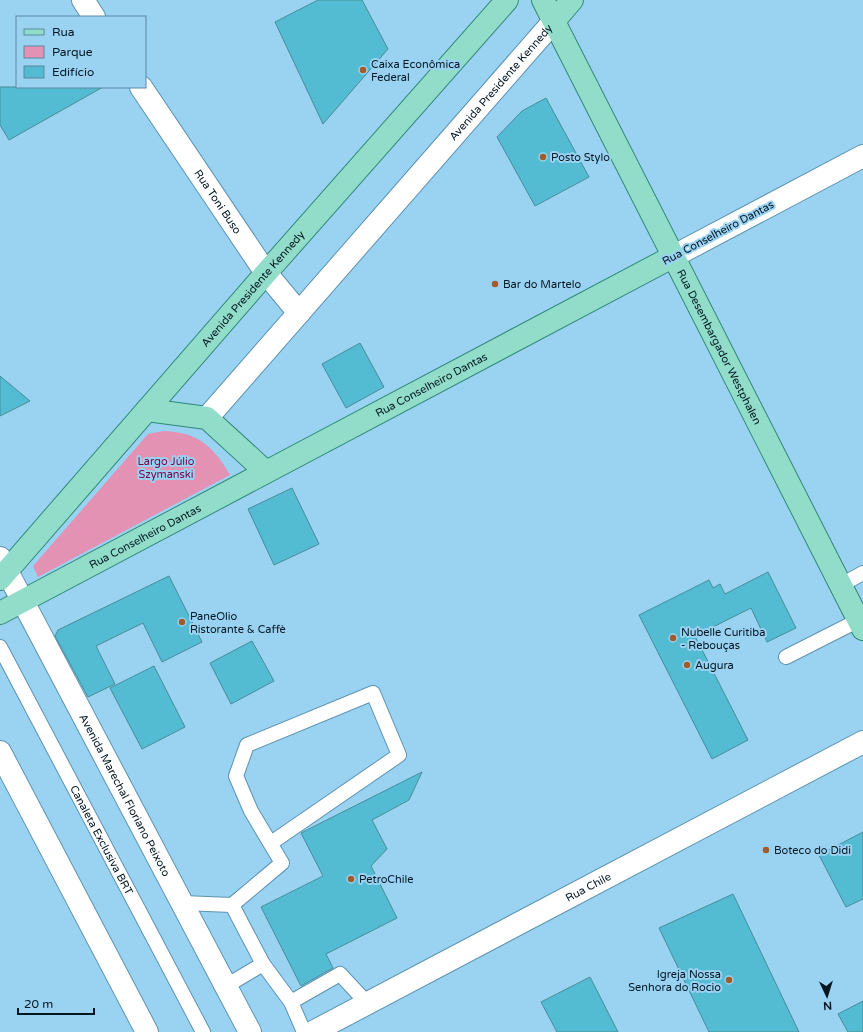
<svg xmlns="http://www.w3.org/2000/svg" width="863" height="1032" font-family="'Varela Round',sans-serif">
<style>
.green{fill:#e392b4}
.building{fill:#53bcd2;stroke:#478c9b}
.lines{fill:none;stroke-linecap:round;stroke-linejoin:round}
.service-casing{stroke:#5d93b1;stroke-width:16}
.minor-casing{stroke:#5d93b1;stroke-width:24}
.tertiary-casing{stroke:#5d93b1;stroke-width:24}
.secondary-casing{stroke:#5d93b1;stroke-width:24}
.primary-casing{stroke:#308978;stroke-width:24}
.service{stroke:#fff;stroke-width:14}
.minor{stroke:#fff;stroke-width:22}
.tertiary{stroke:#fff;stroke-width:22}
.secondary{stroke:#fff;stroke-width:22}
.primary{stroke:#92ddca;stroke-width:22}
.poi-dot{fill:#a05c2c;stroke:#9ad2f2;stroke-width:1.5}
.labels{text-anchor:middle;dominant-baseline:central;stroke-width:4;stroke-linejoin:round;paint-order:stroke}
.poi-label{font-size:11px;fill:#021722;stroke:#9ad2f2;text-anchor:start}
.street-label{font-size:11px;fill:#021722;stroke:#9ad2f2}
.park-label{font-size:11px;fill:#7a0048;stroke:#9ad2f2}
</style>
<rect width="100%" height="100%" fill="#9ad2f2"/>
<!-- green -->
<path class="green" d="M163,431C198,432 213,446 230,475L38,577L33,566L148,434Z"/>
<!-- building -->
<g class="building">
<path d="M318,0H362L388,49L323,124L275,22Z"/>
<path d="M0,87H103L9,140L0,125Z"/>
<path d="M546,98L589,177L535,206L497,137L522,111Z"/>
<path d="M360,343L384,387L346,408L322,364Z"/>
<path d="M0,376L30,401L0,416Z"/>
<path d="M292,488L319,544L274,565L248,509Z"/>
<path d="M768,572L796,628L767,642L751,608L695,636L748,740L712,759L639,615L709,580L713,588L720,584L725,594Z"/>
<path d="M169,576L202,642L162,662L143,623L96,646L115,684L88,697L55,636L58,630Z"/>
<path d="M252,641L274,681L231,704L210,663Z"/>
<path d="M154,666L185,727L142,749L110,688Z"/>
<path d="M422,772L409,800L372,820L387,849L371,866L397,918L326,954L333,968L301,986L261,907L323,876L301,833Z"/>
<path d="M863,832V899L846,907L819,855Z"/>
<path d="M733,894L799,1032H709L659,928Z"/>
<path d="M590,977L618,1032H557L541,1002Z"/>
<path d="M863,1001V1032H848L838,1014Z"/>
</g>
<g class="lines">
<defs>
<g id="service">
<path d="M841,585L863,573"/>
<path id="s1" d="M0,647L203,1032"/>
<path d="M786,657L859,620"/>
<path d="M182,903L232,905L282,863L251,811L236,776L247,745L373,693L399,755L271,843"/>
<path d="M232,905L263,964L291,1002L304,1032"/>
<path d="M226,986L263,964"/>
<path d="M291,1002L340,974L367,1003"/>
</g>
<g id="minor">
<path d="M83,0L94,17"/>
<path id="s2" d="M141,87L266,273L299,313"/>
<path id="s3" d="M207,418L554,21"/>
</g>
<g id="tertiary">
<path id="s4" d="M0,558L250,1032"/>
<path d="M0,752L147,1032"/>
</g>
<g id="secondary">
<path d="M674,256L863,156"/>
<path id="s5" d="M313,1032L863,742"/>
</g>
<g id="primary">
<path id="s6" d="M543,0L863,629"/>
<path d="M554,21L572,0"/>
<path d="M147,410L207,418L266,472"/>
<path id="s7" d="M0,579L266,273L507,0"/>
<path id="s8" d="M0,613L674,256"/>
</g>
</defs>
<!-- service casing -->
<use href="#service" class="service-casing"/>
<!-- minor casing -->
<use href="#minor" class="minor-casing"/>
<!-- tertiary casing -->
<use href="#tertiary" class="tertiary-casing"/>
<!-- secondary casing -->
<use href="#secondary" class="secondary-casing"/>
<!-- primary casing -->
<use href="#primary" class="primary-casing"/>
<!-- service -->
<use href="#service" class="service"/>
<!-- minor -->
<use href="#minor" class="minor"/>
<!-- tertiary -->
<use href="#tertiary" class="tertiary"/>
<!-- secondary -->
<use href="#secondary" class="secondary"/>
<!-- primary -->
<use href="#primary" class="primary"/>
</g>
<!-- markers -->
<g class="poi-dot">
<circle cx="363" cy="70" r="4"/>
<circle cx="543" cy="157" r="4"/>
<circle cx="495" cy="284" r="4"/>
<circle cx="182" cy="622" r="4"/>
<circle cx="673" cy="638" r="4"/>
<circle cx="687" cy="665" r="4"/>
<circle cx="766" cy="850" r="4"/>
<circle cx="351" cy="879" r="4"/>
<circle cx="729" cy="980" r="4"/>
</g>
<g class="labels">
<!-- poi labels -->
<g class="poi-label">
<text x="371" y="64">Caixa Econômica<tspan x="371" dy="13">Federal</tspan></text>
<text x="551" y="157">Posto Stylo</text>
<text x="503" y="284">Bar do Martelo</text>
<text x="190" y="616">PaneOlio<tspan x="190" dy="13">Ristorante &amp; Caffè</tspan></text>
<text x="681" y="632">Nubelle Curitiba<tspan x="681" dy="13">- Rebouças</tspan></text>
<text x="695" y="665">Augura</text>
<text x="774" y="850">Boteco do Didi</text>
<text x="359" y="879">PetroChile</text>
<text x="721" y="974" text-anchor="end">Igreja Nossa<tspan x="721" dy="13">Senhora do Rocio</tspan></text>
</g>
<!-- street labels -->
<g class="street-label">
<text stroke="none"><textPath href="#s3" startOffset="446">Avenida Presidente Kennedy</textPath></text>
<text stroke="none"><textPath href="#s2" startOffset="138">Rua Toni Buso</textPath></text>
<text transform="translate(718 233) rotate(-28)">Rua Conselheiro Dantas</text>
<text stroke="none"><textPath href="#s7" startOffset="385">Avenida Presidente Kennedy</textPath></text>
<text stroke="none"><textPath href="#s6" startOffset="389">Rua Desembargador Westphalen</textPath></text>
<text stroke="none"><textPath href="#s8" startOffset="488">Rua Conselheiro Dantas</textPath></text>
<text stroke="none"><textPath href="#s8" startOffset="164">Rua Conselheiro Dantas</textPath></text>
<text stroke="none"><textPath href="#s4" startOffset="268">Avenida Marechal Floriano Peixoto</textPath></text>
<text stroke="none"><textPath href="#s1" startOffset="218">Canaleta Exclusiva BRT</textPath></text>
<text stroke="none"><textPath href="#s5" startOffset="311">Rua Chile</textPath></text>
</g>
<!-- park labels -->
<g class="park-label">
<text x="166" y="461">Largo Júlio<tspan x="166" dy="13">Szymanski</tspan></text>
</g>
</g>
<!-- legend -->
<rect x="16" y="16" width="130" height="72" fill="#9ad2f2" stroke="#5d879f"/>
<rect x="24" y="29" width="20" height="6" fill="#92ddca" stroke="#5d879f"/>
<text x="52" y="36" font-size="12" fill="#021722">Rua</text>
<rect x="24" y="46" width="20" height="12" fill="#e392b4" stroke="#5d879f"/>
<text x="52" y="56" font-size="12" fill="#021722">Parque</text>
<rect x="24" y="66" width="20" height="12" fill="#53bcd2" stroke="#5d879f"/>
<text x="52" y="76" font-size="12" fill="#021722">Edifício</text>
<!-- north arrow -->
<g transform="translate(827 996) rotate(176)" stroke="#9ad2f2" stroke-width="3" paint-order="stroke">
<path d="M0-3L7 15L0 10L-7 15Z" fill="#021722"/>
<text y="-6" font-size="11" font-weight="bold" text-anchor="middle" fill="#021722">N</text>
</g>
<!-- scale -->
<path d="M18 1008v6h76v-6" fill="none" stroke="#021722" stroke-width="2"/>
<text x="24" y="1008" font-size="12" fill="#021722" stroke="#9ad2f2" stroke-width="3" paint-order="stroke">20 m</text>
</svg>
